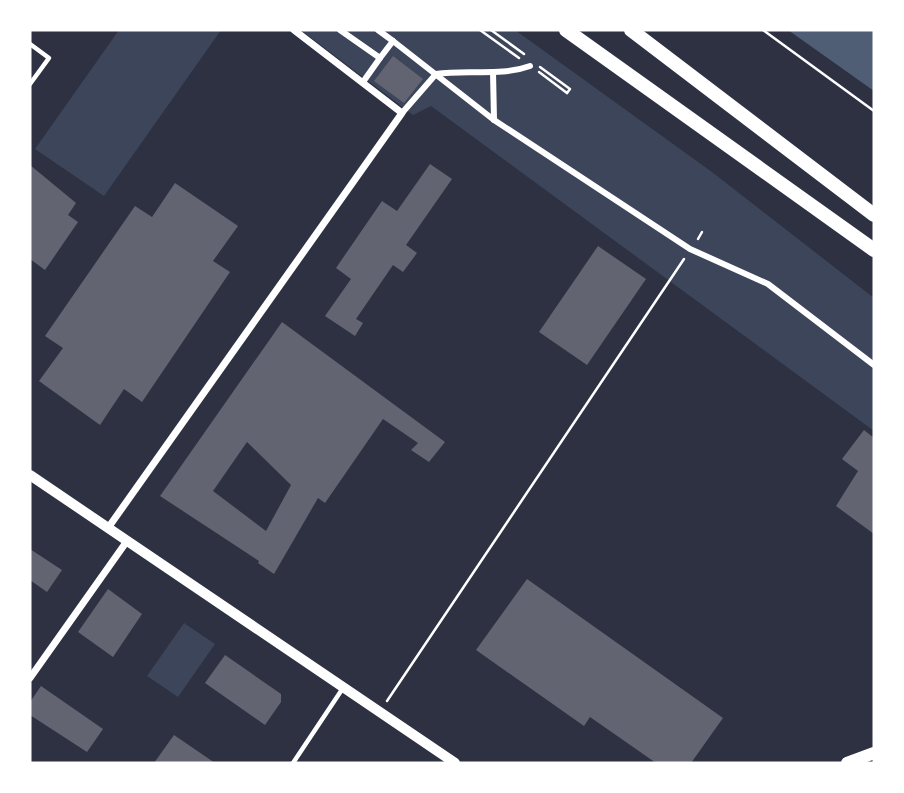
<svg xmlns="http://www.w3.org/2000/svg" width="904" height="793" font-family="'Source Sans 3',sans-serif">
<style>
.green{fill:#3c4559}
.water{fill:#4f5d75}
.building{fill:#626471;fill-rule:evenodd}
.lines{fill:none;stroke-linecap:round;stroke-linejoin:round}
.path{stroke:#fff;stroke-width:2.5}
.service{stroke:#fff;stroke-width:4.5}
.pedestrian{stroke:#fff;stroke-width:6}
.minor{stroke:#fff;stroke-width:7}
.tertiary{stroke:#fff;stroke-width:10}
.secondary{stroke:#fff;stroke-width:12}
.trunk{stroke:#fff;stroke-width:14}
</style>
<rect width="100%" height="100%" fill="#2d3142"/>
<!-- green -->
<g class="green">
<path d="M119,30H221L104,196L35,149Z"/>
<path d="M301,30H515L712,172L874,298V431L431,106L413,115Z"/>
<path d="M184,623L215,644L178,697L147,676Z"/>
</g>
<!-- water -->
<path class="water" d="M788,30H874V91Z"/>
<!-- building -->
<g class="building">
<path d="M393,56L423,79L404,103L374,81Z"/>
<path d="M430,164L452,179L406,245L417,253L403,272L393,265L356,319L363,323L355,336L325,316L351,279L336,268L382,201L397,211Z"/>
<path d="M30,165L76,203L68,215L78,222L45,270L30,259Z"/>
<path d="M175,183L238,226L213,261L230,272L142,402L124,389L100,425L39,381L63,348L45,336L135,206L152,217Z"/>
<path d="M598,246L646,279L587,365L539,332Z"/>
<path d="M282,322L445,442L429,462L411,450L418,443L383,419L325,503L318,498L274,574L258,563L259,561L160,496ZM247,442L291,485L266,531L213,491Z"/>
<path d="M864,430L874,438V534L836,506L858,471L842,459Z"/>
<path d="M30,549L62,570L47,592L30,580Z"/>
<path d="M527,579L723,718L691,763H656L590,717L584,726L476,650Z"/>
<path d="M108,589L142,614L113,657L78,632Z"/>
<path d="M225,655L281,694V702L265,725L205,683Z"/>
<path d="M41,686L103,729L87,752L30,715V702Z"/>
<path d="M174,735L215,763H154Z"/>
</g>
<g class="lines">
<!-- path -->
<g class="path">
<path d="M480,30L519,58"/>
<path d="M491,30L524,54"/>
<path d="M763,30L874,111"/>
<path d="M540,67L570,89L567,93"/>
<path d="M539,72L567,93"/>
<path d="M698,239L702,232"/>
<path d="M387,701L684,259"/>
</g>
<!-- service -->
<g class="service">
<path d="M30,44L49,58L30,84"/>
<path d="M293,763L343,688"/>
</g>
<!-- pedestrian -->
<g class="pedestrian">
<path d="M340,30L380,58L393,41L494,120L690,249L768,284L874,365"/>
<path d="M378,30L393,41"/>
<path d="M493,72L494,120"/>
<path d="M363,82L380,58"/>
<path d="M402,113L436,74C468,69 500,77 530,66"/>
</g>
<!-- minor -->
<g class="minor">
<path d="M108,528L402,113L294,30"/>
<path d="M30,678L127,541"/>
</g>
<!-- tertiary -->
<path class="tertiary" d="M30,475L455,763"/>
<!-- secondary -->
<path class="secondary" d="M847,763L874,753"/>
<!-- trunk -->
<g class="trunk">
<path d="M566,30L874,250"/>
<path d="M631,30L874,215"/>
</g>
</g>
<!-- border -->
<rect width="904" height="793" fill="none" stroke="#ffffff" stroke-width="63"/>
</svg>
